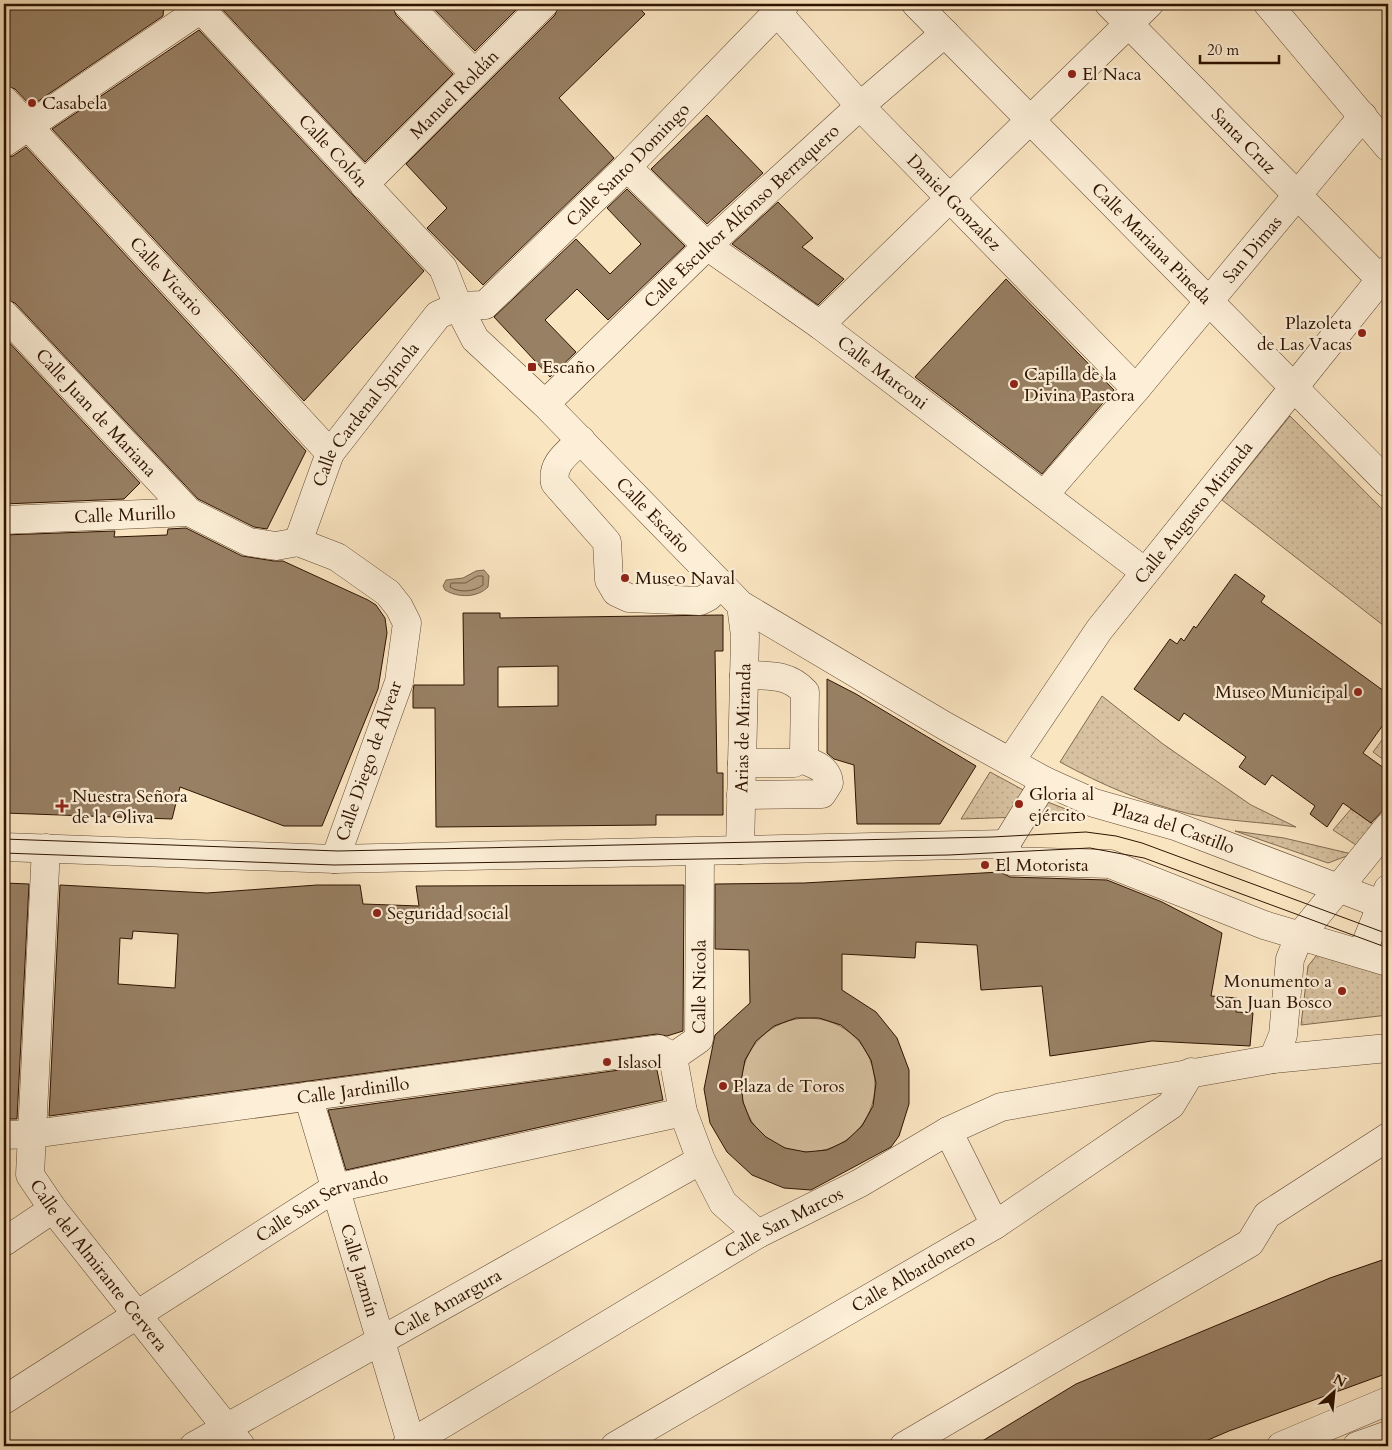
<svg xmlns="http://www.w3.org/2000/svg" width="1392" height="1450" font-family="Cardo,serif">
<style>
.grass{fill:url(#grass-dots);stroke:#826a50}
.pitch{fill:#d7c1a0;stroke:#826a50}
.water{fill:#b59e7f;stroke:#7f664c}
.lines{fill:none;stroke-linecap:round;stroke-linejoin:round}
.shore{stroke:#725840;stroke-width:1}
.building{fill:#988064;stroke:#2e1300;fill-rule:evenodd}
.minor-casing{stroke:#614830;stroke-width:29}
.minor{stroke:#fceed7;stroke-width:28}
.tram{stroke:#2e1300;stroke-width:1}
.poi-dot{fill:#8f2418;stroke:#fceed7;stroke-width:2}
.labels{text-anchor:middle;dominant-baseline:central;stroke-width:4.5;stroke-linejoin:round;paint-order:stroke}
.poi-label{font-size:18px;fill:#2e1300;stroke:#fceed7;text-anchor:start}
.street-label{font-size:18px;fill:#2e1300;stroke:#fceed7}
</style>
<defs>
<pattern id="grass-dots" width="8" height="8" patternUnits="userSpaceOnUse" patternTransform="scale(1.25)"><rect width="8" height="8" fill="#d7c1a0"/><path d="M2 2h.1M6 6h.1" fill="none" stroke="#b9a588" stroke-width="1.8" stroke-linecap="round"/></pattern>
</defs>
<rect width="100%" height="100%" fill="#fae5c1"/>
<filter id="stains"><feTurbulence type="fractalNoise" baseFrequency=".004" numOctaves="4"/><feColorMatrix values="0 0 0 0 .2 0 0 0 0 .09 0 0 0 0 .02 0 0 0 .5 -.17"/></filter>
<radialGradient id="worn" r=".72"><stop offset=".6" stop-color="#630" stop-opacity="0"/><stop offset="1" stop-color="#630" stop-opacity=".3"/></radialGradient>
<!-- grass -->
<g class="grass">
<path d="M1290,416L1388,515V629L1222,500Z"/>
<path d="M1102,696L1163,744L1251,805L1296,827C1262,822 1225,821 1190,814C1144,803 1102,785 1060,762Z"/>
<path d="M1388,732V763L1373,752Z"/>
<path d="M990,772L1040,799L1081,815L961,819Z"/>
<path d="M1351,809L1374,825L1356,845L1333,830Z"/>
<path d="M1235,831L1284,838L1352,854L1328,863Z"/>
<path d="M1320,951L1388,977V1015L1301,1025L1308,966Z"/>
</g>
<!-- pitch -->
<circle class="pitch" cx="808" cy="1085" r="67"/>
<!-- water -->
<path class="water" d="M484,570L489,576L488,587C477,598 458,598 445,590L443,586L446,580L463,578L476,571Z"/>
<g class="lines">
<!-- shore -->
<path class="shore" d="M478,576H483V585C474,592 459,593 450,587L451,583H465Z"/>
</g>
<!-- building -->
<g class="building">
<path d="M4,4H164L163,16L31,106L15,89L4,85Z"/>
<path d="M226,4H392L396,15L453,74L365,162L221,8Z"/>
<path d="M429,4H522L475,51Z"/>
<path d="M559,4H635L645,14L559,98L614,158L483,285L427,228L447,208L406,164L555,15Z"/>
<path d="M199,30L424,271L304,401L52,129Z"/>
<path d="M707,115L763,173L707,224L651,169Z"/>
<path d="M26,147L306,451L267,529L254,527L198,499L15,303L4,299V158L13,156Z"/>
<path d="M627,189L685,246L608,320L577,289L545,320L576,352L550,377L494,317L576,239L610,274L641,244L607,208Z"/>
<path d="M778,202L813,238L802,247L844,279L818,305L732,244Z"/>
<path d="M1006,279L1114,390L1042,474L915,377Z"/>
<path d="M4,337L140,483L124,499L4,504Z"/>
<path d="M186,528L242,556L274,561H283L368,600L376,605L385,618L387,633L378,689L322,826H284L180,787L172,819L4,813V535L115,531L114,537L167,535L168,529Z"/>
<path d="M1235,574L1265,596L1261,602L1388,694V718L1363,753L1388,771V805L1371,823L1343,803L1327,827L1310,814L1315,806L1272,775L1265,785L1239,767L1246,757L1184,713L1179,721L1134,689L1170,639L1177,644L1181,638L1184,641L1194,626L1196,628Z"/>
<path d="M463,613H500V618L723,615V651H715L717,773H723V815H656V825L436,827L435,708H413V691L414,685H464ZM558,666V706L498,707V667Z"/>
<path d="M827,679L856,694L976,766L940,824H857L854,765L834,759L827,753Z"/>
<path d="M1000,872L1010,877L1107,880L1162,902L1222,933L1211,996L1237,998L1236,1012L1253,1013L1250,1046L1152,1041L1050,1056L1042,986L981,990L977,945L916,942L915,958L842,954V990L876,1012L897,1038L909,1070V1104L899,1136L891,1147L811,1190L784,1188L752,1175L727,1152L710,1123L704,1089L715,1035L750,1003L749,950L715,949V884L804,883ZM796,1018H819L841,1025L859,1040L871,1060L876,1083L873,1106L862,1126L846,1141L827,1150L806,1152L785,1148L766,1137L751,1122L743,1102L741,1081L745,1060L756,1041L774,1026Z"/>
<path d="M4,883L29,884L17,1119H4Z"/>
<path d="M60,885L207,893L317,885H360L363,904L419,906L416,886L684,885L683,1031L667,1036L657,1034L49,1116ZM133,931L178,934L175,988L118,984L120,938L132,939Z"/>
<path d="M656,1065L663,1100L346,1170L328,1110Z"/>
<path d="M1388,1258V1373L1229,1431L1194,1446H974L1076,1384L1330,1278Z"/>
</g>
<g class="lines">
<defs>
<g id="minor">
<path id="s1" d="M196,4L443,268L458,306L475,339L545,404L741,605L945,726L1045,781L1094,803L1175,826L1388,907"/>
<path d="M407,4L474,73"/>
<path id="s2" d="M916,4L1388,483"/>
<path id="s3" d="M1109,4L1380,279"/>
<path d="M1268,4L1388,147"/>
<path id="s4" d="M777,12L860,106L1136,389"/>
<path id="s5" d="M4,100L330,453"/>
<path d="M4,143L201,9"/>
<path id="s6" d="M627,167L707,246L820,325L1145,572"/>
<path id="s7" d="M364,185L544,4"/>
<path id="s8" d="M4,314L189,512"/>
<path d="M820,325L1149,4"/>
<path id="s9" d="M545,404L707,246L860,106L945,33"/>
<path d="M581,440C568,453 551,463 555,483L607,542L609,580L616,592L629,598L700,601L708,597L722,584"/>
<path id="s10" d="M1044,495L1136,389L1363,116"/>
<path id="s11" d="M4,520L189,512L249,542L276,546L298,542"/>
<path id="s12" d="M298,542L330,453L438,315L458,306L485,305L627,167L785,4"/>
<path d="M298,542L337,557L388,593L399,607L407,623L399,682L335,859"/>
<path id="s13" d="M1010,762L1099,630L1388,270"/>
<path d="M742,763H794L801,759L804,751L805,692C788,673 768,676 744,675"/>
<path d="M741,795L822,794L829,783C828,768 814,764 801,759"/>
<path d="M1006,844L1045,781"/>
<path d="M4,847L335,859L1006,844L1010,861L1110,864L1264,925L1388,962"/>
<path id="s14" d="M46,848L30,1175L53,1209L241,1446"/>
<path id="s15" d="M740,850L745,636L741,605"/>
<path d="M1362,953L1388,889"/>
<path id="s16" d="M673,1057L699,1039L700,852"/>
<path d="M673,1057L683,1112L701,1160L723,1203L758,1234"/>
<path d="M1273,1059L1283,1035L1290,959L1299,937L1388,827"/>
<path id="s17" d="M308,1096L412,1446"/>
<path d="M948,1131L995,1225"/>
<path id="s18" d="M4,1135L33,1134L659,1049L673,1057"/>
<path d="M4,1242L53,1209"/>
<path id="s19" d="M4,1400L335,1188L683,1112"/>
<path id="s20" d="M194,1446L701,1160"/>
<path id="s21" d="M406,1446L758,1234L860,1183L948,1131L1001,1107L1273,1059L1388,1048"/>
<path id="s22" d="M615,1446L995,1225L1171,1105L1191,1072"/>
<path d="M904,1446L1250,1243L1267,1215L1388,1137"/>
<path d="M1281,1446L1388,1401"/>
<path d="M1357,1446L1388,1435"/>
</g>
</defs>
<!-- minor casing -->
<use href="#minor" class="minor-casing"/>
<!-- minor -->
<use href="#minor" class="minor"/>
<!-- tram -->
<g class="tram">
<path d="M4,839L338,851L992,837L1086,832L1116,836L1142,843L1388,934"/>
<path d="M4,853L334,865L949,855L1090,848L1144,858L1388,948"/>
</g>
</g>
<!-- markers -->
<g class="poi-dot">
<circle cx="1072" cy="74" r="5"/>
<circle cx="32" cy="103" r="5"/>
<circle cx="1362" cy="333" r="5"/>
<rect x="527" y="362" width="10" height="10" rx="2.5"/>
<circle cx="1014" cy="384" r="5"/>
<circle cx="625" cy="578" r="5"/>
<circle cx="1358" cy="692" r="5"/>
<circle cx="1019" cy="804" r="5"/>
<path d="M59.5 798.5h5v5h5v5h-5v5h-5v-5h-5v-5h5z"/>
<circle cx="985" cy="865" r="5"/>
<circle cx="377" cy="913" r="5"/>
<circle cx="1342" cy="991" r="5"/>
<circle cx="607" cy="1062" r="5"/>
<circle cx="723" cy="1086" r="5"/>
</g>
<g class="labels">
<!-- poi labels -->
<g class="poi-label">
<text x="1082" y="74">El Naca</text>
<text x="42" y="103">Casabela</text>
<text x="1352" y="323" text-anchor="end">Plazoleta<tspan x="1352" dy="21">de Las Vacas</tspan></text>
<text x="542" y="367">Escaño</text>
<text x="1024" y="374">Capilla de la<tspan x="1024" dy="21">Divina Pastora</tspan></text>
<text x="635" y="578">Museo Naval</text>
<text x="1348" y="692" text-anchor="end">Museo Municipal</text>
<text x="1029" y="794">Gloria al<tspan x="1029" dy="21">ejército</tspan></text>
<text x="72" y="796">Nuestra Señora<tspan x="72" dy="21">de la Oliva</tspan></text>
<text x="995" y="865">El Motorista</text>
<text x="387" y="913">Seguridad social</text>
<text x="1332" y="981" text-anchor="end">Monumento a<tspan x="1332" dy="21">San Juan Bosco</tspan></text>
<text x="617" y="1062">Islasol</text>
<text x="733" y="1086">Plaza de Toros</text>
</g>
<!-- street labels -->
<g class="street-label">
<text stroke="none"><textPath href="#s7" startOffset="128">Manuel Roldán</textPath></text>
<text stroke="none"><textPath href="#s3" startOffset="192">Santa Cruz</textPath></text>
<text stroke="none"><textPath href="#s1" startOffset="201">Calle Colón</textPath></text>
<text stroke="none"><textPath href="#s12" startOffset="519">Calle Santo Domingo</textPath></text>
<text stroke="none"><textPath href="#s4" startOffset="260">Daniel Gonzalez</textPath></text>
<text stroke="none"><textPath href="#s9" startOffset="272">Calle Escultor Alfonso Berraquero</textPath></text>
<text stroke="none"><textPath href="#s2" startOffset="336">Calle Mariana Pineda</textPath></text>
<text stroke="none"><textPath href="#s10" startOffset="322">San Dimas</textPath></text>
<text stroke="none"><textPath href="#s5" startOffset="240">Calle Vicario</textPath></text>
<text stroke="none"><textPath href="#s6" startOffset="329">Calle Marconi</textPath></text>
<text stroke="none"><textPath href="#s8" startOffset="135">Calle Juan de Mariana</textPath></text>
<text stroke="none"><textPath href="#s12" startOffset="146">Calle Cardenal Spínola</textPath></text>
<text stroke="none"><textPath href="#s13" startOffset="310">Calle Augusto Miranda</textPath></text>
<text stroke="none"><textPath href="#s11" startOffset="121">Calle Murillo</textPath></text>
<text stroke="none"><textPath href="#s1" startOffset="690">Calle Escaño</textPath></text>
<text stroke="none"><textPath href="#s15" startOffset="122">Arias de Miranda</textPath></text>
<text transform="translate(369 761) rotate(-71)">Calle Diego de Alvear</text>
<text stroke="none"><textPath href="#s1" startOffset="1304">Plaza del Castillo</textPath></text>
<text stroke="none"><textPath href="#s16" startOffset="84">Calle Nicola</textPath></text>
<text stroke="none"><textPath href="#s18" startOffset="352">Calle Jardinillo</textPath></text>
<text stroke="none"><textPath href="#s19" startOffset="374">Calle San Servando</textPath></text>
<text stroke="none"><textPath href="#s21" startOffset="439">Calle San Marcos</textPath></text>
<text stroke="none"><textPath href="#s14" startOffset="441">Calle del Almirante Cervera</textPath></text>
<text stroke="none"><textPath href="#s17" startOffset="182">Calle Jazmín</textPath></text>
<text stroke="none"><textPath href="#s22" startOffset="345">Calle Albardonero</textPath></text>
<text stroke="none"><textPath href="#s20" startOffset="291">Calle Amargura</textPath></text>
</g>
</g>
<!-- margin -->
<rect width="1392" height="1450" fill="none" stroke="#fae5c1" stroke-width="20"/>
<rect x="5" y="5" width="1382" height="1440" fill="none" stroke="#2e1300" stroke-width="2.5"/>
<rect x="10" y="10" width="1372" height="1430" fill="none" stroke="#2e1300"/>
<!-- north arrow -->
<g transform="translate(1334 1392) rotate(27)" stroke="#fceed7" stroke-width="4" paint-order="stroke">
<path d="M0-4L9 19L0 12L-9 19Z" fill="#2e1300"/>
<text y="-8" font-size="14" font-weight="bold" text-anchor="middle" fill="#2e1300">N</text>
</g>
<!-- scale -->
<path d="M1200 55v8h79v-8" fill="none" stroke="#2e1300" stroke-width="2.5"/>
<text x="1207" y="55" font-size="15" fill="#2e1300" stroke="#fceed7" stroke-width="4" paint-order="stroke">20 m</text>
<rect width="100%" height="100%" filter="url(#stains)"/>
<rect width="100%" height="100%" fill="url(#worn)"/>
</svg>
